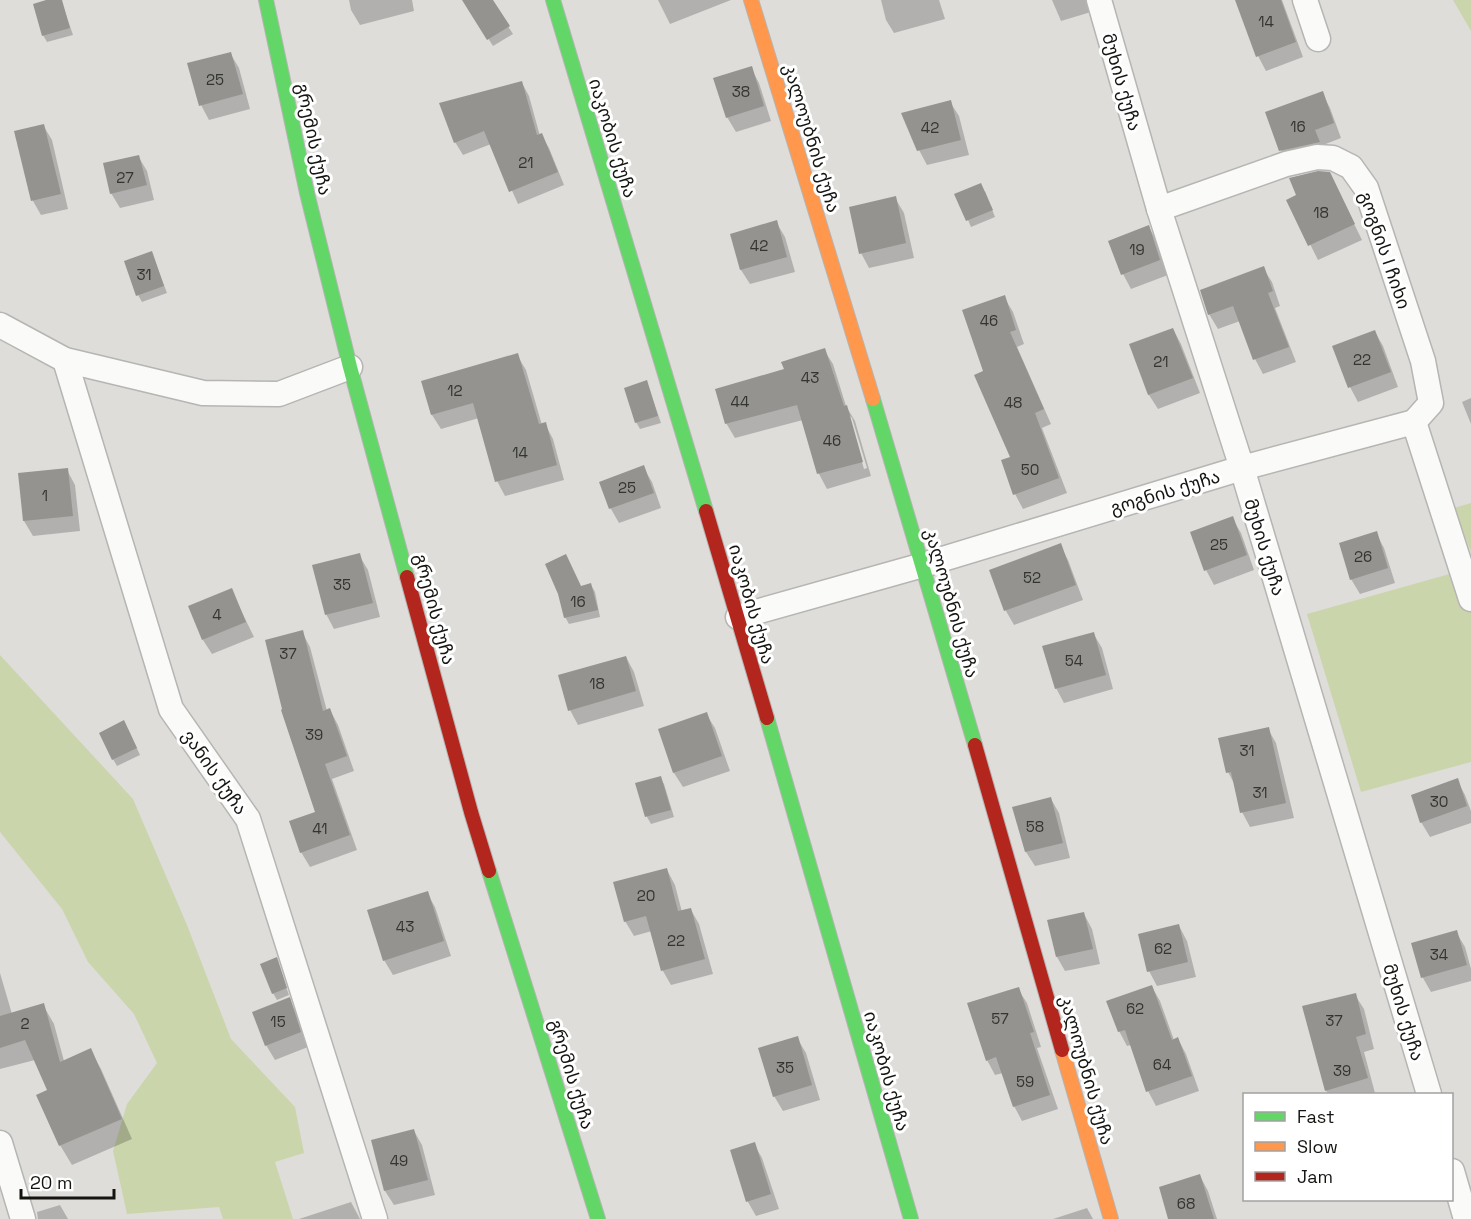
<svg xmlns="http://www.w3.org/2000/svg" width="1471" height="1219" font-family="'Space Grotesk','Noto Sans Georgian',sans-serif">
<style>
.green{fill:#cbd5ac}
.shadow{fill:#0003;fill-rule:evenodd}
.building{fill:#949390}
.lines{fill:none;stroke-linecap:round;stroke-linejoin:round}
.street-casing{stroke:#b6b5b3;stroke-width:27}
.fast-casing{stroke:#b6b5b3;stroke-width:16}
.slow-casing{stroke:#b6b5b3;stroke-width:16}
.jam-casing{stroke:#b6b5b3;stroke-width:16}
.street{stroke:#fafaf9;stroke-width:24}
.fast{stroke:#63d668;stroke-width:14}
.slow{stroke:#ff974d;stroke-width:14}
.jam{stroke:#b3261e;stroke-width:14}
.labels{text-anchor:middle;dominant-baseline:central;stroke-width:6;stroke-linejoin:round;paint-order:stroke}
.number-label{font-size:15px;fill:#343431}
.street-label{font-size:18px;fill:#141411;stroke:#fff}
</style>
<rect width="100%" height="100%" fill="#deddda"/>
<!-- green -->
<g class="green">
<path d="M1453,0H1471V31Z"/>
<path d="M1471,503V552L1454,508Z"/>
<path d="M1471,568V762L1361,792L1307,614Z"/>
<path d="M0,655L133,799L187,925L231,1039L295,1107L304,1153L275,1162L293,1219H223L219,1207L127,1214L113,1151L127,1104L157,1063L134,1014L88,962L62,909L0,832Z"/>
</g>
<!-- shadow -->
<g class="shadow">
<path d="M52,0H61L73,35L47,42L43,35Z"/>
<path d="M349,0H412L414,11L360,25L351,10Z"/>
<path d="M658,0H731L670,24Z"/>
<path d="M881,0H939L945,19L894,33L886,20Z"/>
<path d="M1052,0H1095L1091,12L1061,21Z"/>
<path d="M1237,0H1282L1303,57L1266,71L1258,56Z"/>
<path d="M495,6L513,34L493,46L475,18Z"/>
<path d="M230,53L239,68L250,109L209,120L201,105Z"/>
<path d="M751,68L759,83L771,121L736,132L727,117Z"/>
<path d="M522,83L529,96L540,136L541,135L549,148L564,185L518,204L491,144L463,155L455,142Z"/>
<path d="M1322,93L1330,108L1341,138L1323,145L1327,157L1289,165L1281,151Z"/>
<path d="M950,102L959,116L969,155L927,165L919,150Z"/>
<path d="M43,125L52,140L68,209L41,215L33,201L15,132Z"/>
<path d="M138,156L147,171L154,200L120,208L111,193Z"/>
<path d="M1337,189L1362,240L1318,260L1288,200L1298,196Z"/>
<path d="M985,191L995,217L971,227L968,220Z"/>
<path d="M895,198L904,213L914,258L869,268L861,253Z"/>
<path d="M776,222L785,237L795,272L750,284L741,270L732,235Z"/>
<path d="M1149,227L1157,242L1168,275L1131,289L1123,274L1110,241Z"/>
<path d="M152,253L167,293L142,302L138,295Z"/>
<path d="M1263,268L1272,282L1280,306L1275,308L1296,362L1263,374L1255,359L1240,321L1218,329L1209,314Z"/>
<path d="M1004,297L1013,312L1024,344L1017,347L1051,424L1042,428L1067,493L1023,509L1015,494L1003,461L1012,458L985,371Z"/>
<path d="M1173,329L1181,344L1200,393L1158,409L1149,395L1130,345Z"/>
<path d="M1375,332L1383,346L1398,387L1358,402L1350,387Z"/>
<path d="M824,350L833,364L846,406L855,421L871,476L827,489L819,474L803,420L735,438L726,423L786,370ZM848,414L852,418L867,468L864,469Z"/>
<path d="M517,355L526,370L542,425L545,424L553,439L564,480L505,496L497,481L479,418L441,429L432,415L423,382Z"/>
<path d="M647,382L661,423L640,429L636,422Z"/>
<path d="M1471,398V424L1462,402Z"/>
<path d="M643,467L652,482L661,508L619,523L611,509L601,482Z"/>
<path d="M67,470L75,485L80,531L33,536L24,521Z"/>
<path d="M1232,518L1241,533L1254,570L1214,585L1206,570Z"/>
<path d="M1376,533L1384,548L1395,583L1360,594L1351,579Z"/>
<path d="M1060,545L1068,560L1083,600L1014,625L1006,611L991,571Z"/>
<path d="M359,555L368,570L380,617L334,629L326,614Z"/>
<path d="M591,585L595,592L600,617L569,624L565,617L581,587Z"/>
<path d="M231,590L254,637L212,654L203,640Z"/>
<path d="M302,632L310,647L327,711L330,710L338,725L354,771L332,779L357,850L310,867L301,852L317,813Z"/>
<path d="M1093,633L1102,648L1113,689L1064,703L1056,688Z"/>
<path d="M626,657L634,672L644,706L578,725L570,710Z"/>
<path d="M706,714L715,728L730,771L683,787L674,773L660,730Z"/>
<path d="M128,729L140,755L117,766L113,759Z"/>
<path d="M1268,729L1276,743L1294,818L1250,827L1242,812L1236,787L1228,772Z"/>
<path d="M660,778L664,784L674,817L651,824L647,817L637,784Z"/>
<path d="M1457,780L1465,795L1471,811V823L1430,837L1421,822Z"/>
<path d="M1051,799L1059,813L1070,858L1035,866L1026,852Z"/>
<path d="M667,870L675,885L682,912L691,910L699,924L713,974L671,985L663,971L652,931L634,936L625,921Z"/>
<path d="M427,893L435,907L451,956L393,975L384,960Z"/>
<path d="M1084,914L1092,929L1100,964L1065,971L1057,957Z"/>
<path d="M1179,926L1187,941L1196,977L1157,986L1149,971Z"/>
<path d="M1456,932L1465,947L1471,969V981L1431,992L1423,978L1413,944Z"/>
<path d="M276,959L289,995L277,1000L273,993Z"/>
<path d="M0,973L12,1014L43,1005L54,1024L64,1061L90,1050L101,1069L132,1139L72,1165L60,1145L49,1091L35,1060L0,1069Z"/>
<path d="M1152,987L1160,1001L1174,1040L1178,1039L1186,1054L1199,1091L1156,1106L1148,1091L1131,1045L1127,1046L1119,1031Z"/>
<path d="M1018,989L1027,1003L1041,1047L1037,1048L1058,1109L1022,1121L1014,1106L1003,1073L995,1075L987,1060Z"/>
<path d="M1355,995L1364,1009L1374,1049L1364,1052L1375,1093L1328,1094L1326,1090Z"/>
<path d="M289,999L297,1014L308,1047L275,1060L266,1045Z"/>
<path d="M797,1038L806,1053L820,1100L783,1111L774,1096Z"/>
<path d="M414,1131L422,1145L435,1195L394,1205L385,1191Z"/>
<path d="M754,1144L762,1158L779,1209L756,1216L748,1202L731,1151Z"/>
<path d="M1200,1176L1208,1191L1217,1219H1170Z"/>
<path d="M351,1202L360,1219H299Z"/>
<path d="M60,1205L68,1219H38L37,1212Z"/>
<path d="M1087,1208L1093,1219H1053Z"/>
</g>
<!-- building -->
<g class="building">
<path d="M46,0H62L70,28L42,36L33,4Z"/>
<path d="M462,0H493L510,26L487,40Z"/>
<path d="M1235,0H1281L1296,42L1256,57Z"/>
<path d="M231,52L243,94L199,106L187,63Z"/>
<path d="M752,66L764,106L726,118L713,78Z"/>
<path d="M522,81L537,135L542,133L558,172L509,192L484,131L454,143L439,103Z"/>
<path d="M1323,91L1334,123L1315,130L1320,142L1279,151L1265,112Z"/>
<path d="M951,100L961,140L917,151L901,113Z"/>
<path d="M44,124L61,194L31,201L14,131Z"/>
<path d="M139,155L147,185L110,194L103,163Z"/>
<path d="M1318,171L1330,172L1355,224L1308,246L1286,200L1296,195L1289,178Z"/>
<path d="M981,183L993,210L966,221L954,194Z"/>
<path d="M896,196L906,243L859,254L849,207Z"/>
<path d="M777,220L787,257L740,270L730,234Z"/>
<path d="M1149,225L1160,260L1121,275L1108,241Z"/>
<path d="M152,251L164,286L136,296L124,261Z"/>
<path d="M1264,266L1273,291L1268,293L1289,347L1253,360L1233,306L1208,315L1200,290Z"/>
<path d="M1005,295L1016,330L1010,332L1044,409L1035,413L1059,478L1013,495L1001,460L1010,457L974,375L983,371L962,310Z"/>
<path d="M1173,328L1193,378L1148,395L1129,344Z"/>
<path d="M1375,330L1391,372L1348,388L1332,346Z"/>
<path d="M825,348L844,406L847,405L863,462L817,474L797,405L725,424L715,389L784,369L781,362Z"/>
<path d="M518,353L539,424L546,422L557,465L495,482L473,403L431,415L421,381Z"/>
<path d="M647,380L658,416L635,423L624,388Z"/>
<path d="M644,465L654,493L609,509L599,482Z"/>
<path d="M68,468L73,516L23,521L18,473Z"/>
<path d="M1233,516L1247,555L1204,571L1190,532Z"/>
<path d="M1377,531L1388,568L1350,580L1339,543Z"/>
<path d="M1061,543L1076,585L1004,611L989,570Z"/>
<path d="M360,553L373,603L325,615L312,565Z"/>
<path d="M566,554L581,586L591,583L598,610L564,618L558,594L545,564Z"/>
<path d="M232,588L246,622L202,640L188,606Z"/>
<path d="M303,630L323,711L330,708L347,756L325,764L350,835L300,853L289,821L315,812L281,710L282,709L265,640Z"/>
<path d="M1094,632L1106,675L1055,689L1042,646Z"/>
<path d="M626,656L636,691L568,711L558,675Z"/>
<path d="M707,712L722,756L673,773L658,729Z"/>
<path d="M124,720L137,748L112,760L99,733Z"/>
<path d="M1269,727L1286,803L1240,813L1231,772L1226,773L1218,738Z"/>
<path d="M661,776L671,810L645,817L635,783Z"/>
<path d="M1458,778L1467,806L1420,823L1411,795Z"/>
<path d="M1051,797L1063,843L1025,852L1012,807Z"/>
<path d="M667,868L678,911L691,908L705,959L661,971L646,916L624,922L613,882Z"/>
<path d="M428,891L444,941L383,961L367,910Z"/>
<path d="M1084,912L1093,949L1056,957L1047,920Z"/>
<path d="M1179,924L1188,962L1147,972L1138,934Z"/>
<path d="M1457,930L1467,965L1421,978L1411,943Z"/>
<path d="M277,957L287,988L272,994L260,964Z"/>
<path d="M1152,985L1172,1040L1178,1037L1192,1076L1146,1092L1125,1030L1118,1032L1106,1001Z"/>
<path d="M1019,987L1034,1032L1030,1033L1050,1095L1013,1107L996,1057L986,1061L967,1003Z"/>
<path d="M1356,993L1366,1034L1356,1037L1368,1078L1325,1091L1302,1006Z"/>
<path d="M290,997L301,1032L265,1046L252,1012Z"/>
<path d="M44,1003L60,1062L91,1048L122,1119L59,1146L36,1095L47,1090L25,1040L0,1048V1016Z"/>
<path d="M798,1036L812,1085L773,1097L758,1048Z"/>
<path d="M414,1129L428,1180L384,1191L371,1140Z"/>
<path d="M755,1142L771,1194L746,1202L730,1150Z"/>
<path d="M1200,1174L1214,1219H1168L1159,1187Z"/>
</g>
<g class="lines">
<defs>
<g id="street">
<path d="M1099,0L1159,209L1242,468L1429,1094"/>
<path d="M1305,0L1318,39"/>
<path d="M1159,209L1286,164L1317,157L1333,158L1351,167L1366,188L1423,361L1431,403L1414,422"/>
<path d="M0,325L65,360L203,393L279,394L350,367"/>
<path d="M65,360L171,709L248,819L375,1219"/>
<path d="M1414,422L1471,599"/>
<path d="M738,617L923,565L1242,468L1414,422"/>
<path d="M0,1143L23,1219"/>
<path d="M1452,1171L1466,1219"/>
</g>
<g id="fast">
<path d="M266,0L307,193L350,367L407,577"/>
<path d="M553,0L706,511"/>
<path d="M873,399L975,745"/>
<path d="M767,718L911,1219"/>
<path d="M489,871L598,1219"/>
</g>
<g id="slow">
<path d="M751,0L873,399"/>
<path d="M1062,1050L1111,1219"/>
</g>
<g id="jam">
<path d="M706,511L767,718"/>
<path d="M407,577L471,812L489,871"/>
<path d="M975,745L1062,1050"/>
</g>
</defs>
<!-- street casing -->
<use href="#street" class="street-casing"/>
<!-- fast casing -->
<use href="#fast" class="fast-casing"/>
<!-- slow casing -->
<use href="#slow" class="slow-casing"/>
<!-- jam casing -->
<use href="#jam" class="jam-casing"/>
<!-- street -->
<use href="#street" class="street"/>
<!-- fast -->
<use href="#fast" class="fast"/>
<!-- slow -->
<use href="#slow" class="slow"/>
<!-- jam -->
<use href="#jam" class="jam"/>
</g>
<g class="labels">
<!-- number labels -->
<g class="number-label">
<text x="1266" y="21">14</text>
<text x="215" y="79">25</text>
<text x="741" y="91">38</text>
<text x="1298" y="126">16</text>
<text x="930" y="127">42</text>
<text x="526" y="162">21</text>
<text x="125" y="177">27</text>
<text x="1321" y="212">18</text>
<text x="759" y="245">42</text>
<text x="1137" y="249">19</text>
<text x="144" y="274">31</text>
<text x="989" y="320">46</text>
<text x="1362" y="359">22</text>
<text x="1161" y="361">21</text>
<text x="810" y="377">43</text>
<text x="455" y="390">12</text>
<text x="740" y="401">44</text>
<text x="1013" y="402">48</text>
<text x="832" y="440">46</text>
<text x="520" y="452">14</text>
<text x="1030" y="469">50</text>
<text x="627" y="487">25</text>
<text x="45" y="495">1</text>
<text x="1219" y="544">25</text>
<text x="1363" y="556">26</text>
<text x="1032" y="577">52</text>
<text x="342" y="584">35</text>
<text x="578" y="601">16</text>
<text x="217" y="614">4</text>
<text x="288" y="653">37</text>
<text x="1074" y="660">54</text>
<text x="597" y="683">18</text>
<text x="314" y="734">39</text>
<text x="1247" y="750">31</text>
<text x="1260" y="792">31</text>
<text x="1439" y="801">30</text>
<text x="1035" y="826">58</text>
<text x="320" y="828">41</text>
<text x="646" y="895">20</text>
<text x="405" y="926">43</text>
<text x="676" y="940">22</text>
<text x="1163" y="948">62</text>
<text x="1439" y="954">34</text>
<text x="1135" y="1008">62</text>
<text x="1000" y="1018">57</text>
<text x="1334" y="1020">37</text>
<text x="278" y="1021">15</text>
<text x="25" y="1023">2</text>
<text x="1162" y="1064">64</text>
<text x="785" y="1067">35</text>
<text x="1342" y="1070">39</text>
<text x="1025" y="1081">59</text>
<text x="399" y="1160">49</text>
<text x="1186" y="1203">68</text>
</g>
<!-- street labels -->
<g class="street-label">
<text transform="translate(1122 82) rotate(74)">მუხის ქუჩა</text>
<text transform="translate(613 138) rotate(73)">იაკობის ქუჩა</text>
<text transform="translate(812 138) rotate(73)">კალოუბნის ქუჩა</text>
<text transform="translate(314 139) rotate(78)">გრემის ქუჩა</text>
<text transform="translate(1385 250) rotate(71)">გოგნის I ჩიხი</text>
<text transform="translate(1165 492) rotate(-17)">გოგნის ქუჩა</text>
<text transform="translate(1265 547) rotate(73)">მუხის ქუჩა</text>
<text transform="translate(952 603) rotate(74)">კალოუბნის ქუჩა</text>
<text transform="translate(752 604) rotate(74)">იაკობის ქუჩა</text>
<text transform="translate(435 609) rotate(75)">გრემის ქუჩა</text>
<text transform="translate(215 772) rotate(55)">ვანის ქუჩა</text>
<text transform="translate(1404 1012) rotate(73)">მუხის ქუჩა</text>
<text transform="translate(1087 1070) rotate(74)">კალოუბნის ქუჩა</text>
<text transform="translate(887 1071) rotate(74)">იაკობის ქუჩა</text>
<text transform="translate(572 1074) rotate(73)">გრემის ქუჩა</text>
</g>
</g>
<!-- legend -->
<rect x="1243" y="1093" width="210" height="108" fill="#ffffff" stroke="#a1a1a0" stroke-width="1.5"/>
<rect x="1255" y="1112" width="30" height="9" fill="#63d668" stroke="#a1a1a0" stroke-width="1.5"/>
<text x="1297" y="1123" font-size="18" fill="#141411">Fast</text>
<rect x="1255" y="1142" width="30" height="9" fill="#ff974d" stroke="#a1a1a0" stroke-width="1.5"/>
<text x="1297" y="1153" font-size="18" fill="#141411">Slow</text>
<rect x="1255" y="1172" width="30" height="9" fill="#b3261e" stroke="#a1a1a0" stroke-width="1.5"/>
<text x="1297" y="1183" font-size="18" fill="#141411">Jam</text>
<!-- scale -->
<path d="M21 1189v9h93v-9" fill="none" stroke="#141411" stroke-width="3"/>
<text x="30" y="1189" font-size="18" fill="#141411" stroke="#ffffff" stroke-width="4.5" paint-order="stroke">20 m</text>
</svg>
